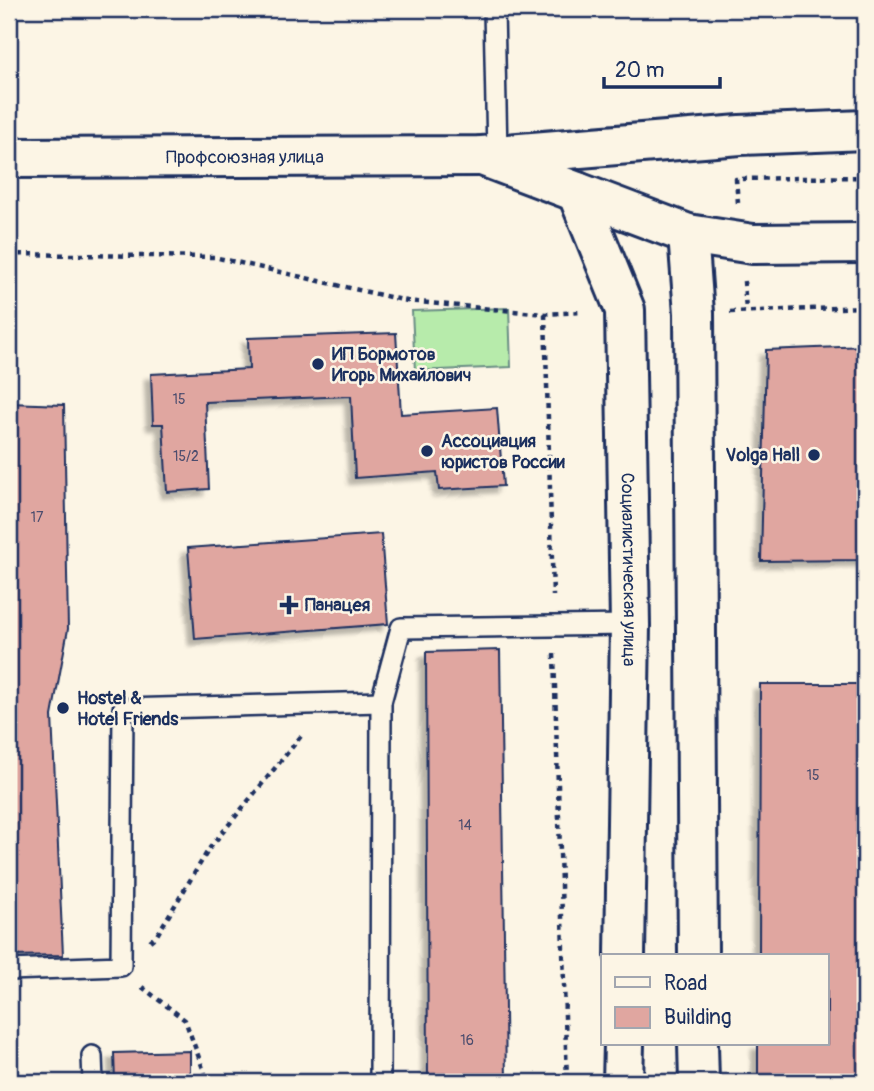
<svg xmlns="http://www.w3.org/2000/svg" width="874" height="1091" font-family="Pangolin,sans-serif">
<style>
.green{fill:#b7ebab;stroke:#698d84;stroke-width:2}
.building{fill:#e0a6a0;stroke:#1b2f5e;stroke-width:2;filter:url(#shadow)}
.lines{fill:none;stroke-linecap:round;stroke-linejoin:round}
.lane-casing{stroke:#1b2f5e;stroke-width:24}
.secondary-casing{stroke:#1b2f5e;stroke-width:44}
.primary-casing{stroke:#1b2f5e;stroke-width:44}
.path{stroke:#1b2f5e;stroke-width:4.5;stroke-dasharray:5 5;stroke-linecap:butt}
.lane{stroke:#fcf5e5;stroke-width:19}
.secondary{stroke:#fcf5e5;stroke-width:38}
.primary{stroke:#fcf5e5;stroke-width:38}
.poi-dot{fill:#1b2f5e;stroke:#fcf5e5;stroke-width:2.5}
.labels{text-anchor:middle;dominant-baseline:central;stroke-width:5;stroke-linejoin:round;paint-order:stroke}
.number-label{font-size:14px;fill:#4c4d6e}
.street-label{font-size:18px;fill:#1b2f5e;stroke:#fcf5e5}
.poi-label{font-size:18px;font-weight:bold;fill:#1b2f5e;stroke:#fcf5e5;text-anchor:start}
</style>
<defs>
<filter id="shadow"><feDropShadow dx="-6" dy="6" stdDeviation="2" flood-color="#0004"/></filter>
</defs>
<rect width="100%" height="100%" fill="#fcf5e5"/>
<filter id="ink" filterUnits="userSpaceOnUse"><feTurbulence type="fractalNoise" baseFrequency=".0143" numOctaves="2"/><feDisplacementMap in="SourceGraphic" scale="14" xChannelSelector="R" yChannelSelector="G"/><feConvolveMatrix kernelMatrix="1 2 1 2 8 2 1 2 1" color-interpolation-filters="sRGB"/></filter>
<g filter="url(#ink)">
<!-- green -->
<path class="green" d="M509,308L511,367L415,371L412,311Z"/>
<!-- building -->
<g class="building">
<path d="M396,333L401,414L497,408L503,486L439,490L437,472L355,478L351,396L205,402L209,489L167,492L163,424H153L151,374L249,369L248,338Z"/>
<path d="M865,346V560L761,561L766,350Z"/>
<path d="M9,403L64,405L68,629L52,716L63,955L9,956Z"/>
<path d="M381,534L388,624L195,639L188,548Z"/>
<path d="M500,650L506,1082H428L426,652Z"/>
<path d="M760,684H865L864,1082H758V1044H827V956H759Z"/>
<path d="M190,1051V1082H115L114,1053Z"/>
</g>
<g class="lines">
<defs>
<g id="lane">
<path d="M494,9L497,154"/>
<path d="M9,970L121,966L123,709L381,702"/>
<path d="M92,1056L93,1082"/>
<path d="M380,1082L381,702L401,628L630,625"/>
</g>
<g id="secondary">
<path d="M482,156L688,234L753,244L865,243"/>
<path id="s1" d="M577,192L625,310L630,625L625,956"/>
<path d="M688,234L694,313L698,956"/>
<path d="M698,1044L699,1082"/>
<path d="M623,1082L624,1044"/>
</g>
<g id="primary">
<path id="s2" d="M9,158L482,156L740,135L865,130"/>
</g>
</defs>
<!-- lane casing -->
<use href="#lane" class="lane-casing"/>
<!-- secondary casing -->
<use href="#secondary" class="secondary-casing"/>
<!-- primary casing -->
<use href="#primary" class="primary-casing"/>
<!-- path -->
<g class="path">
<path d="M738,203L736,179L865,177"/>
<path d="M9,254L214,257L407,301L545,314L583,312"/>
<path d="M744,281L746,311"/>
<path d="M730,312L865,307"/>
<path d="M545,314L553,596"/>
<path d="M554,654L567,1082"/>
<path d="M150,941L157,935L209,849L302,735"/>
<path d="M142,987L185,1020L208,1082"/>
</g>
<!-- lane -->
<use href="#lane" class="lane"/>
<!-- secondary -->
<use href="#secondary" class="secondary"/>
<!-- primary -->
<use href="#primary" class="primary"/>
</g>
</g>
<!-- markers -->
<g class="poi-dot">
<circle cx="318" cy="364" r="7"/>
<circle cx="427" cy="451" r="7"/>
<circle cx="814" cy="455" r="7"/>
<path d="M285.5 594.5h7v7h7v7h-7v7h-7v-7h-7v-7h7z"/>
<circle cx="63" cy="708" r="7"/>
</g>
<g class="labels">
<!-- number labels -->
<g class="number-label">
<text x="179" y="399">15</text>
<text x="186" y="456">15/2</text>
<text x="37" y="517">17</text>
<text x="813" y="775">15</text>
<text x="465" y="825">14</text>
<text x="467" y="1040">16</text>
</g>
<!-- street labels -->
<g class="street-label">
<text stroke="none"><textPath href="#s2" startOffset="236">Профсоюзная улица</textPath></text>
<text stroke="none"><textPath href="#s1" startOffset="387">Социалистическая улица</textPath></text>
</g>
<!-- poi labels -->
<g class="poi-label">
<text x="332" y="354">ИП Бормотов<tspan x="332" dy="21">Игорь Михайлович</tspan></text>
<text x="441" y="441">Ассоциация<tspan x="441" dy="21">юристов России</tspan></text>
<text x="800" y="455" text-anchor="end">Volga Hall</text>
<text x="305" y="605">Панацея</text>
<text x="77" y="698">Hostel &amp;<tspan x="77" dy="21">Hotel Friends</tspan></text>
</g>
</g>
<!-- margin -->
<rect width="874" height="1091" fill="none" stroke="#fcf5e5" stroke-width="35"/>
<rect x="18" y="18" width="839" height="1056" fill="none" stroke="#1b2f5e" stroke-width="2.5" filter="url(#ink)"/>
<!-- legend -->
<rect x="601" y="954" width="228" height="91" fill="#fcf5e5" stroke="#a2a6af" stroke-width="2"/>
<rect x="615" y="977" width="35" height="10" fill="#fcf5e5" stroke="#a2a6af" stroke-width="2"/>
<text x="664" y="990" font-size="21" fill="#1b2f5e">Road</text>
<rect x="615" y="1007" width="35" height="21" fill="#e0a6a0" stroke="#a2a6af" stroke-width="2"/>
<text x="664" y="1024" font-size="21" fill="#1b2f5e">Building</text>
<!-- scale -->
<path d="M604 77v10h116v-10" fill="none" stroke="#1b2f5e" stroke-width="3.5"/>
<text x="615" y="77" font-size="21" fill="#1b2f5e" stroke="#fcf5e5" stroke-width="5" paint-order="stroke">20 m</text>
</svg>
